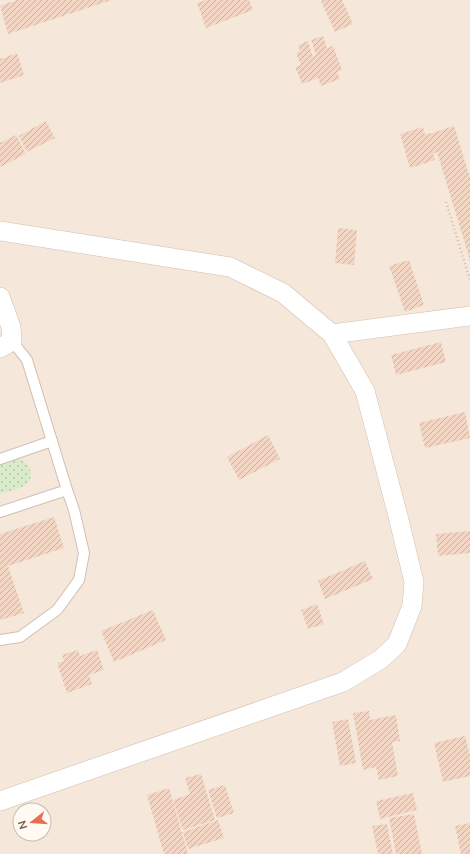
<svg xmlns="http://www.w3.org/2000/svg" width="470" height="854" font-family="Mulish,sans-serif">
<style>
.residential{fill:#f5e8da;fill-rule:evenodd}
.grass{fill:url(#grass-dots)}
.building{fill:url(#building-hatch)}
.lines{fill:none;stroke-linecap:round;stroke-linejoin:round}
.lane-casing{stroke:#d1beb0;stroke-width:12}
.street-casing{stroke:#d1beb0;stroke-width:20}
.path{stroke:#d9b8a5;stroke-width:2.5;stroke-dasharray:1 3;stroke-linecap:butt}
.lane{stroke:#fff;stroke-width:10}
.street{stroke:#fff;stroke-width:19}
</style>
<defs>
<pattern id="grass-dots" width="8" height="8" patternUnits="userSpaceOnUse"><rect width="8" height="8" fill="#d8ecc9"/><path d="M2 2h.1M6 6h.1" fill="none" stroke="#b4c2a5" stroke-width="1.8" stroke-linecap="round"/></pattern>
<pattern id="building-hatch" width="6" height="6" patternUnits="userSpaceOnUse"><rect width="6" height="6" fill="#f3d5c3"/><path d="M-1 1l2-2M0 6l6-6M5 7l2-2" fill="none" stroke="#cab0a1"/></pattern>
</defs>
<rect width="100%" height="100%" fill="#fdf6ec"/>
<!-- residential -->
<path class="residential" d="M0,0H470V854H0ZM20,810H44V834H20Z"/>
<!-- grass -->
<path class="grass" d="M14,458C28,459 38,476 25,485C18,490 7,492 0,494V463Z"/>
<!-- building -->
<g class="building">
<path d="M17,0H112L8,34L0,6Z"/>
<path d="M206,0H249L253,10L206,28L197,3Z"/>
<path d="M322,0H342L353,24L335,32L321,1Z"/>
<path d="M323,36L327,48L333,46L342,70L337,72L340,79L321,86L318,78L302,84L295,67L301,65L296,53L300,51L298,45L308,41L313,57L316,55L311,40Z"/>
<path d="M17,53L24,75L0,83V59Z"/>
<path d="M46,121L55,138L27,152L19,136Z"/>
<path d="M454,126L470,178V260L437,152L433,154L435,160L410,168L400,134L423,127L425,135Z"/>
<path d="M16,135L26,154L0,167V143Z"/>
<path d="M338,228L357,230L354,265L335,263Z"/>
<path d="M409,260L424,305L405,312L389,266Z"/>
<path d="M441,342L446,362L396,375L391,355Z"/>
<path d="M465,412L470,438L425,448L419,423Z"/>
<path d="M268,435L280,459L239,480L227,457Z"/>
<path d="M54,517L64,548L8,566L24,613L0,620V534Z"/>
<path d="M470,531V553L438,556L436,534Z"/>
<path d="M365,561L373,579L325,599L318,581Z"/>
<path d="M317,604L324,624L308,629L301,610Z"/>
<path d="M153,610L166,640L114,662L101,631Z"/>
<path d="M78,650L80,656L97,650L104,670L89,675L92,684L67,693L57,663L64,661L62,655Z"/>
<path d="M369,711L370,720L396,715L400,741L392,742L398,776L379,780L376,767L363,770L353,713Z"/>
<path d="M348,719L356,763L340,766L332,722Z"/>
<path d="M465,736L470,756V776L443,782L434,743Z"/>
<path d="M201,774L215,820L183,830L173,800L190,794L185,778Z"/>
<path d="M225,785L234,813L217,818L208,790Z"/>
<path d="M169,788L188,854H164L147,795Z"/>
<path d="M413,793L417,810L380,819L376,801Z"/>
<path d="M414,814L422,854H396L389,818Z"/>
<path d="M218,820L224,838L188,849L183,832Z"/>
<path d="M470,823V854H461L455,826Z"/>
<path d="M387,824L393,854H378L372,826Z"/>
</g>
<g class="lines">
<defs>
<g id="lane">
<path d="M0,459L52,441"/>
<path d="M0,512L67,490"/>
<path d="M0,640L20,637L57,610L79,580L84,553L74,510L67,490L27,360L12,341"/>
</g>
<g id="street">
<path d="M0,231L230,267L283,293L332,334L365,391L398,516L414,582L412,606L397,644L381,659L343,682L0,801"/>
<path d="M0,297L11,327L12,341L0,348"/>
<path d="M332,334L470,316"/>
</g>
</defs>
<!-- lane casing -->
<use href="#lane" class="lane-casing"/>
<!-- street casing -->
<use href="#street" class="street-casing"/>
<!-- path -->
<path class="path" d="M446,202L470,280"/>
<!-- lane -->
<use href="#lane" class="lane"/>
<!-- street -->
<use href="#street" class="street"/>
</g>
<!-- north arrow -->
<g transform="translate(32 822) rotate(253)"><circle r="19" fill="#fffaf3" stroke="#cabbb1"/>
<path d="M0-3L7 15L0 10L-7 15Z" fill="#e76f51"/>
<text y="-6" font-size="11" font-weight="bold" text-anchor="middle" fill="#7a5c4d">N</text>
</g>
</svg>
